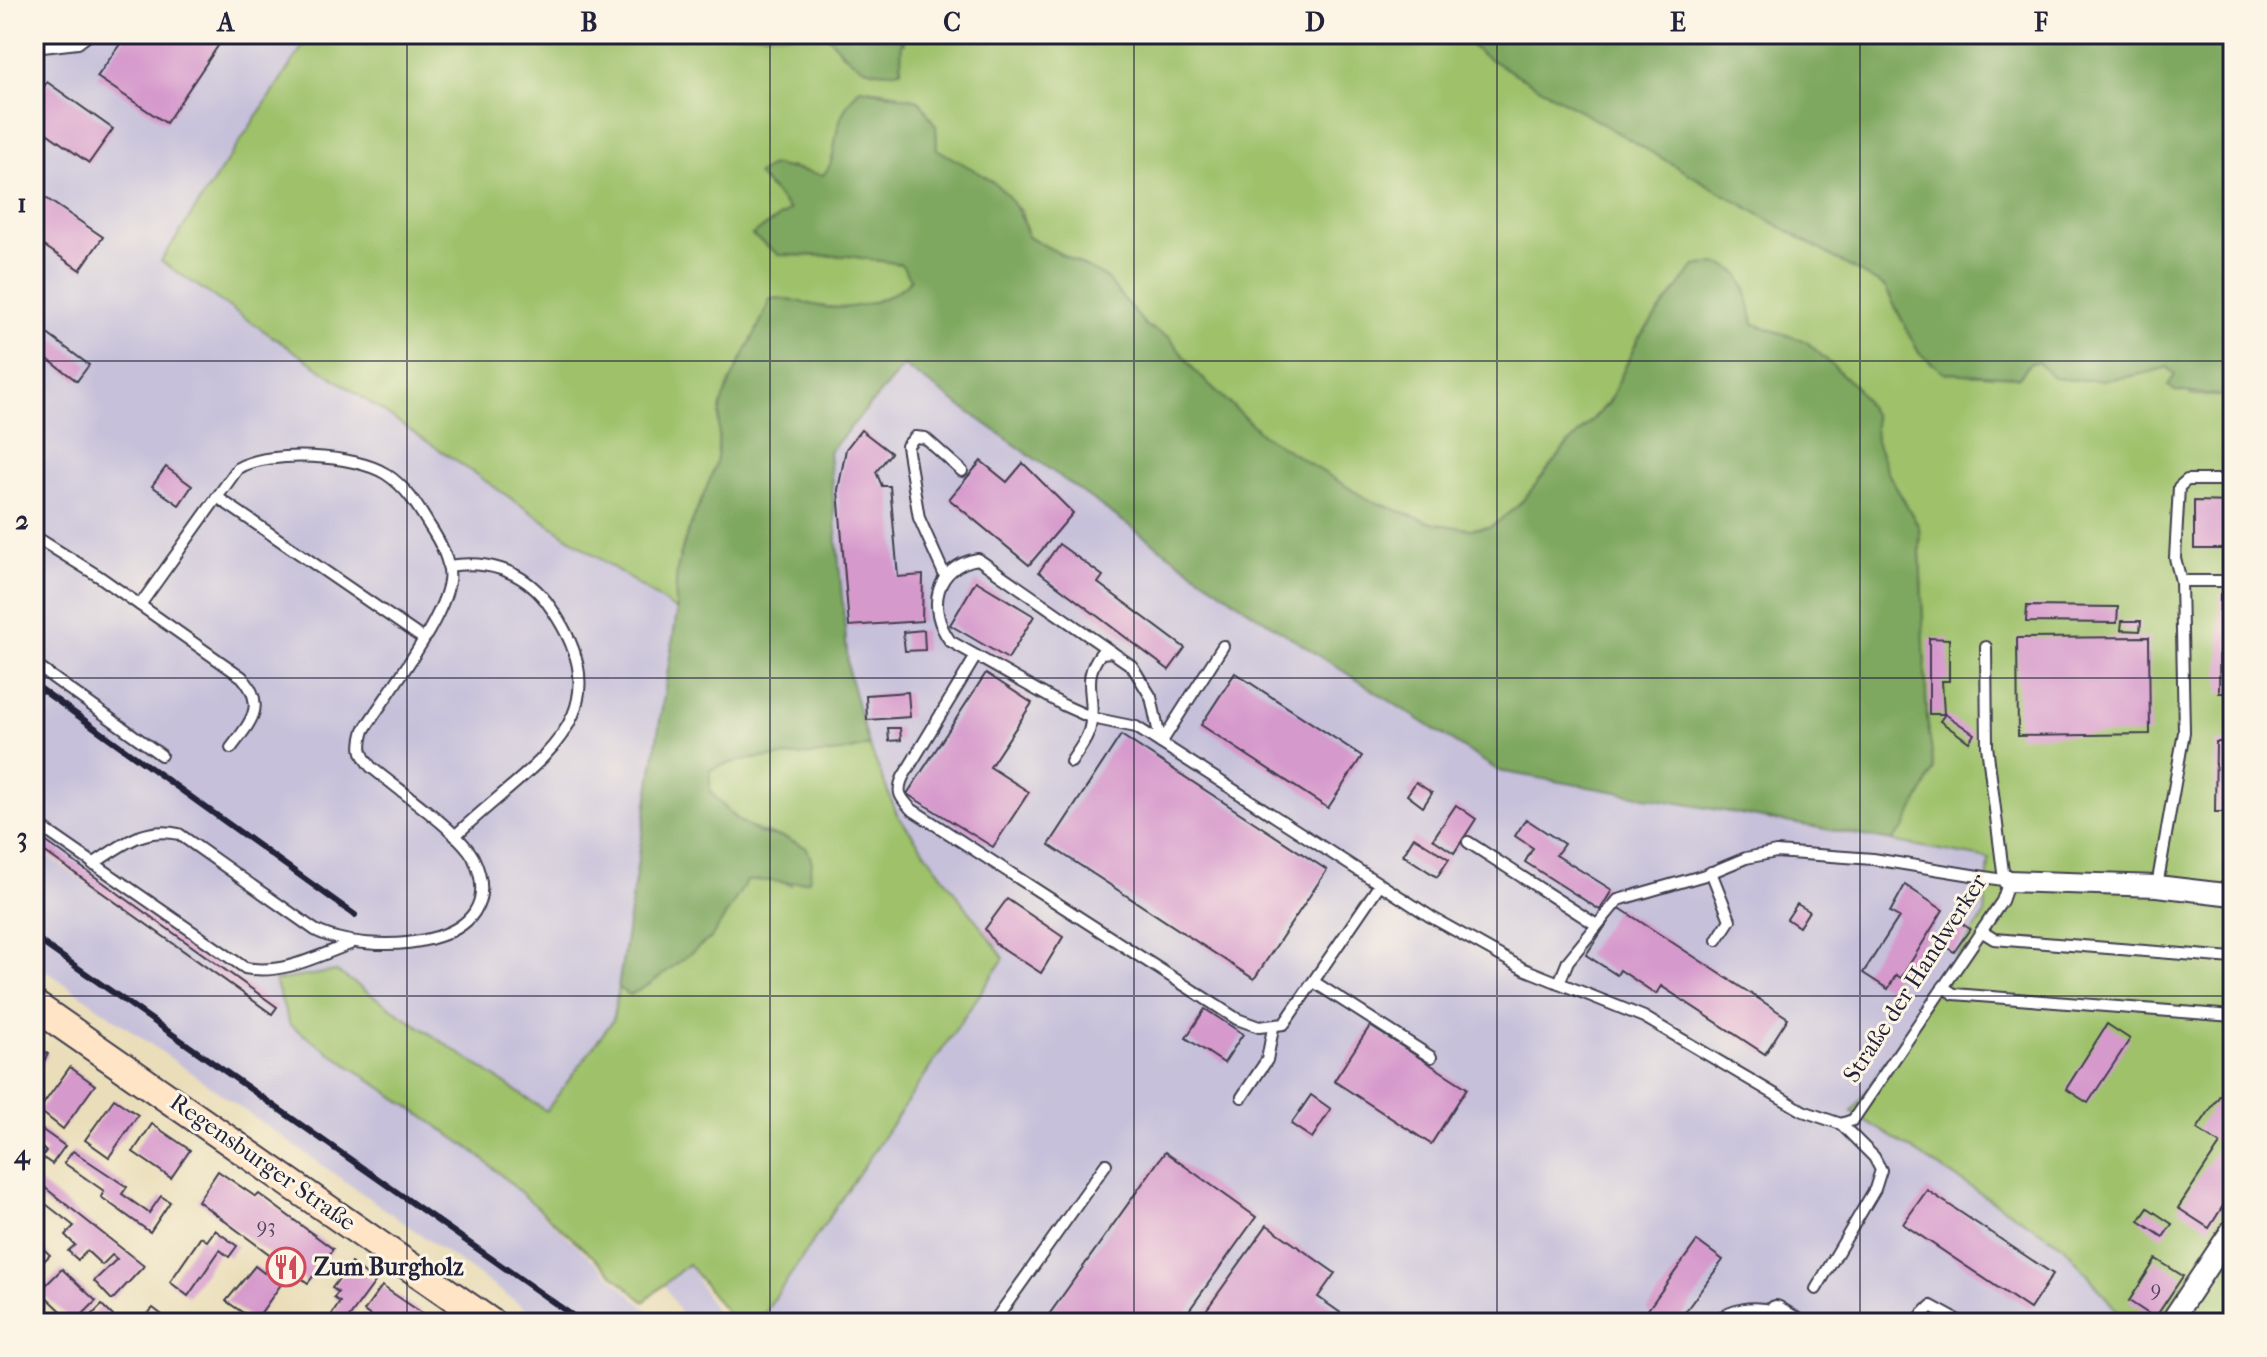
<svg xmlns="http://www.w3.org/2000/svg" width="2267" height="1357" font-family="'IM FELL French Canon',serif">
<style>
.industrial{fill:#c6c0da}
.green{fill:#9ec16b;stroke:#607253;stroke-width:2}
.forest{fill:#7ea75f;stroke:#50644d;stroke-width:2}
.building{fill:#d699cc}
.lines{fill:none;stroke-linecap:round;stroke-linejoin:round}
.service-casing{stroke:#403e4e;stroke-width:14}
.minor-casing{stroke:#403e4e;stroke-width:24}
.secondary-casing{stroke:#403e4e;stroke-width:32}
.service{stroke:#fff;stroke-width:10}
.minor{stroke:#fff;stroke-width:20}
.secondary{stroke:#ffe4c6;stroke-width:28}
.rail{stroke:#22223b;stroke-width:6}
.grid{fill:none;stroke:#22223b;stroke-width:2;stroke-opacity:0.55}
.labels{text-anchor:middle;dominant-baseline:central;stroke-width:6;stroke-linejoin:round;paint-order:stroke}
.number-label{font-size:20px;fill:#4f405f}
.street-label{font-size:24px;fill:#22223b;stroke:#fcf5e5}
.poi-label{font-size:24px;font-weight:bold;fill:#22223b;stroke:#fcf5e5;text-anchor:start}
.neatline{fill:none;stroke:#22223b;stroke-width:3}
.grid-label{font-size:26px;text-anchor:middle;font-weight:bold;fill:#22223b}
</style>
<rect width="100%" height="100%" fill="#fcf5e5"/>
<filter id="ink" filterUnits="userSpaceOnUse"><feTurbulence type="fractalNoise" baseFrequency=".0125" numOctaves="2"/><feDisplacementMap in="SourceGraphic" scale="16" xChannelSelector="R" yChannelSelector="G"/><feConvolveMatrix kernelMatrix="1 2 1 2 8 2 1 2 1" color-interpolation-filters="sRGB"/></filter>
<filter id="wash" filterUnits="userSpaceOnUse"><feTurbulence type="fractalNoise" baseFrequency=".006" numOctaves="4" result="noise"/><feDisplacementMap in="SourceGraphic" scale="32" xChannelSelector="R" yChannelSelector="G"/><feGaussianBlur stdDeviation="1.8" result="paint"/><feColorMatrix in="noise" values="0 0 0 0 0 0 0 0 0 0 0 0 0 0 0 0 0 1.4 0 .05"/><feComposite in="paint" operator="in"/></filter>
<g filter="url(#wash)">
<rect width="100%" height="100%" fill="#eadeba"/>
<!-- industrial -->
<g class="industrial">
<path d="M34,34H311L161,261L677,611L613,1020L546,1111L337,971L292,1025L475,1152L661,1323H546L34,962V847L166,937L34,843Z"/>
<path d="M904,366L1245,608L1499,771L1989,858L1985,914L1852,1112L2064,1246L2127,1323H758L1003,958L897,814L869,745L849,674L829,452Z"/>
<path d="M688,1264L722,1323H686L660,1277Z"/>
</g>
<!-- green -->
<g class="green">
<path d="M311,34H827L843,55L904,44L902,34H1456L1483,55L1885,287L1919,353L1945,373L2019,377L2031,363L2039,362L2053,378C2094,383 2129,379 2168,367L2191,395L2233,397V1323H2127L2064,1246L1852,1112L1985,914L1989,859L1892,841L1905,827L1934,770L1927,718L1919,527L1888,473L1876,441L1874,416L1807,342L1754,324L1746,288L1695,266L1638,339L1609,402L1564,449L1520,504L1491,527L1470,529L1431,523L1367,499L1263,435L1196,372L1169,337L1146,326L1105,277L1028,237L1021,211L937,149L936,126L896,93L860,88L838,126L832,166L823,176L791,167L758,174L790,210L752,235L779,255L849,256L901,264L912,279C891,302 850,312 819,306C801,303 789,297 770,299C758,334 736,365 723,399C715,419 722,445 715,466C697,517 669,554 677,611L161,261Z"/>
<path d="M869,745L897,814L1004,958L758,1323H735L688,1264L644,1302L475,1152L290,1025L275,981L336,971L546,1111L613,1020L618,988L630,994C676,972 719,923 747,881L768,878L791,885L783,837C746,831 734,818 710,791V770C761,749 817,763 869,745Z"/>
</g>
<!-- forest -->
<g class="forest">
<path d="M827,34H902L901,70C866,77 848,62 827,34Z"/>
<path d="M1456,34H2233V397L2175,391L2168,385L2175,375L2168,367C2129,379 2094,383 2053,378L2038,362L2030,363L2019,377L1945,373L1919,353L1885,287L1483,55Z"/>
<path d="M860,88L919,100L936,126L937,149C983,177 1013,182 1028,237L1105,277L1146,326L1169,337L1196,372L1263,435L1367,499L1431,523L1470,529L1491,527L1520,504L1564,449L1609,403L1638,339L1695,266C1744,256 1745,285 1754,324L1807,342L1857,388L1874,416L1876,441L1888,473L1919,527L1927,718L1934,770L1905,827L1892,841L1499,771L1245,608L904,366L829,452L849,674L869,745C817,763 760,747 710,770V791L733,817L758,833L783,837L807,848L812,862L809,880C787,886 769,878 747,881L712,937L649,985L630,995L618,988L677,612C669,554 697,518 715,466C722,445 715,419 723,399C736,364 758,334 770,299C789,297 801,303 819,306C849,312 891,302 911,279L901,264L849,256L779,255L752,235L790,210L757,174L773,165L823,175C836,161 833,145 838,127C842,111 850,100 860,88Z"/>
</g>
<g id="blocks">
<!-- building -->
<g class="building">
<path d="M127,34H226L166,123L97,77Z"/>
<path d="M47,82L113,129L89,163L34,124V101Z"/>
<path d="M34,190L103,237L80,270L34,239Z"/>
<path d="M34,324L89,365L77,381L34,349Z"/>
<path d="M861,430L891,453L876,472L882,486H890L898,577L923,575L922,621L849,626L838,490L846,449Z"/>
<path d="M981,461L1007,482L1023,463L1073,513L1029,565L949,499Z"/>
<path d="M166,467L192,486L179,505L152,486Z"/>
<path d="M2194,501L2233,502V549H2194Z"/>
<path d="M1059,544L1103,576L1098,583L1185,648L1169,670L1039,572Z"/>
<path d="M976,581L1034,616L1008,659L950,625Z"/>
<path d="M2220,594H2233V693H2219Z"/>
<path d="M2027,606L2118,607L2117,623L2026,622Z"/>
<path d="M2122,621H2141L2140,631L2121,630Z"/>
<path d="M924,630L925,650L905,651L903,632Z"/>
<path d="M2149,637L2150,734L2018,736L2017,638Z"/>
<path d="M1929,638L1949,639V681H1942L1944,714H1929Z"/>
<path d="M986,673L1032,703L990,767L1029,792L993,847L907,794Z"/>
<path d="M1235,673L1362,756L1328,808L1201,725Z"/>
<path d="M908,692L910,717L867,720L866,695Z"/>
<path d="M1945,714L1974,734L1969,742L1940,721Z"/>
<path d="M888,728H900L901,740L889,741Z"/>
<path d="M1121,735L1327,870L1254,979L1049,845Z"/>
<path d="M2216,742H2233V812H2215Z"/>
<path d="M1416,782L1432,793L1423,807L1407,795Z"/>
<path d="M1456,805L1476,819L1454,853L1433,839Z"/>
<path d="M1526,819L1564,844L1556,855L1612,890L1600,910L1525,862L1533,848L1515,836Z"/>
<path d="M34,833L277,1007L272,1014L34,844Z"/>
<path d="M1414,837L1449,859L1437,877L1403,855Z"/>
<path d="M1905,885L1943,910L1901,978L1896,975L1888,989L1863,973L1899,917L1890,912Z"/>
<path d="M1007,899L1063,937L1041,973L995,943L985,929Z"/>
<path d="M1797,904L1809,911L1799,927L1787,919Z"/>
<path d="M1618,907L1788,1018L1765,1054L1661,986L1656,994L1620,970L1617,975L1586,955Z"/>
<path d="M1958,921L1970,929L1954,952L1942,945Z"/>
<path d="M1205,1009L1243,1034L1224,1063L1186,1038Z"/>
<path d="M2107,1024L2130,1039L2088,1103L2066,1089Z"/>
<path d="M1370,1026L1467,1088L1431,1144L1334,1081Z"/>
<path d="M34,1044L48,1054L34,1078Z"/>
<path d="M70,1067L95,1085L63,1129L39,1110Z"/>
<path d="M2229,1082L2233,1085V1190L2209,1228L2178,1208L2220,1144L2197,1129Z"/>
<path d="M1311,1095L1331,1109L1312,1138L1291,1124Z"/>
<path d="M114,1099L138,1115L109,1157L85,1140Z"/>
<path d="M34,1124L65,1146L52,1164L42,1157L46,1151L34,1142Z"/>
<path d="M152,1124L190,1150L171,1178L133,1152Z"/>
<path d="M73,1151L127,1187L122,1194L149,1213L161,1196L170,1202L150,1232L101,1197L104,1191L64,1163Z"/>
<path d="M1165,1152L1256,1217L1180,1323H1043Z"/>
<path d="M218,1171L256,1197L259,1194L333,1249L308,1283L198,1201Z"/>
<path d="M34,1179L144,1266L112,1300L94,1281L117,1259L112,1255L102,1265L87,1251L78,1260L68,1251L75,1245L65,1235L74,1226L42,1201L34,1210Z"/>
<path d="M1927,1190L2053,1274L2030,1309L1903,1224Z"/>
<path d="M2148,1208L2172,1224L2163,1237L2139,1221Z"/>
<path d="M1267,1225L1335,1273L1318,1297L1355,1323H1197Z"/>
<path d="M215,1230L237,1246L229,1257L220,1250L188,1296L170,1282L201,1237L207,1241Z"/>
<path d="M34,1240L50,1255L34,1271Z"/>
<path d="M1697,1241L1723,1260L1677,1323H1664L1647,1311Z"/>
<path d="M2156,1259L2183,1276L2155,1318L2129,1301Z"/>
<path d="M351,1263L375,1282L345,1323H334L329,1319L340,1302L334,1298L338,1292L332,1288Z"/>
<path d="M270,1264L287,1276L255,1321L226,1301L255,1266L264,1273Z"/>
<path d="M62,1269L96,1301L74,1323L40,1291Z"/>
<path d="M382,1286L419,1311L435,1323H369L373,1318L364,1311Z"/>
<path d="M102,1305L120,1323H84Z"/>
<path d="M153,1308L162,1315L155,1323H145L142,1320Z"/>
</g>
</g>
</g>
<g filter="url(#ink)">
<use href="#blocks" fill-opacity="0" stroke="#403e4e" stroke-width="2"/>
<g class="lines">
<defs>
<g id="service">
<path d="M34,48L78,43L90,34"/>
<path d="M217,497L422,638"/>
<path d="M34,536L100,577L242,677C267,706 251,721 231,748"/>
<path d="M448,566C485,560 521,569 546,601C633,719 532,761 455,836"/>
<path d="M945,576L919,518L907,446L915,437L925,438L962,471"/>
<path d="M2181,581H2233"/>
<path d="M1986,647L1987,746L2003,872L2009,881"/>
<path d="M976,656L903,777C896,792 900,797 911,809L1237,1019L1259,1027L1284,1024L1380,884"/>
<path d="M34,664L161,755"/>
<path d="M1161,743L1151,697L1132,666L978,559C935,566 926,608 950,641L1063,705L1092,718L1136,727L1431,917L1524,969L1644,1017L1803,1111L1841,1124L1874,1157L1881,1170L1875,1189L1816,1289"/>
<path d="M1161,743L1223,646"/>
<path d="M1071,762C1079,749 1090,737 1091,721C1095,693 1081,679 1101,653L1112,652"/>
<path d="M34,822L245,968C282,975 315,957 350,944"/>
<path d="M1468,842L1595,924"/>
<path d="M93,864C122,845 144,826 179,834L315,930C366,957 518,951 473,857C459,831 396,788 371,767C360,754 359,747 364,730C387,694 444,620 449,581C452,562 439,540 429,525C417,505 406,487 386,474C355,454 269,450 238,468L140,605"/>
<path d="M1711,872L1730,920L1717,940"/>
<path d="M2157,886L2184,732L2181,581L2175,558L2179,487L2187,480H2233"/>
<path d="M1981,931L1994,939L2233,958"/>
<path d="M1314,982L1431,1057"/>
<path d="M1559,983L1568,961L1618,900L1705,875L1746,858L1776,852L1873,859L2009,881"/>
<path d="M1943,987L1954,994L2233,1016"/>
<path d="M1242,1097L1267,1060L1273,1028"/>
<path d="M1841,1124L1853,1120L2002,901L2009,881"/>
<path d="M993,1323L1106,1164"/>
<path d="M1710,1323C1734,1309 1749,1305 1776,1311"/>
<path d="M1914,1323L1931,1306L1962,1323"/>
</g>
<g id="minor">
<path d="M2009,881L2157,886L2233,895"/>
<path d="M1776,1311L1795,1323"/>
<path d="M2170,1323L2233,1228"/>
</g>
<path id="secondary" d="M34,1005L491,1323"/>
</defs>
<!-- service casing -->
<use href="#service" class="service-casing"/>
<!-- minor casing -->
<use href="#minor" class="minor-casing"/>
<!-- secondary casing -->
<use href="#secondary" class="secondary-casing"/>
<!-- service -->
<use href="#service" class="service"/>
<!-- minor -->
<use href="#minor" class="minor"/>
<!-- secondary -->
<use href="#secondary" class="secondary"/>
<!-- rail -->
<g class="rail">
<path d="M34,684L355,915"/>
<path d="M34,937L583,1323"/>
</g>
</g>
</g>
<!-- grid -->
<path class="grid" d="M407,34V1323M770,34V1323M1134,34V1323M1497,34V1323M1860,34V1323M34,361H2233M34,678H2233M34,996H2233"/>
<!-- icons -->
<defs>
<symbol id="restaurant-ring" viewBox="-11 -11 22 22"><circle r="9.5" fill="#fcf5e5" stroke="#d1495b" stroke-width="1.5"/><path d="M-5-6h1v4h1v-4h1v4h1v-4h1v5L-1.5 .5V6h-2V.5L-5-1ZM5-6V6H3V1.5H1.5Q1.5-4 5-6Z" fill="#d1495b"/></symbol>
</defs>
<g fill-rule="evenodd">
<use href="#restaurant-ring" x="264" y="1245" width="44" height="44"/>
</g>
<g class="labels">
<!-- number labels -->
<g class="number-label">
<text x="266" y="1226">93</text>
<text x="2156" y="1289">9</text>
</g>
<!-- street labels -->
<g class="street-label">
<text transform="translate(1915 978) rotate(-57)">Straße der Handwerker</text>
<text transform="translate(263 1162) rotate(35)">Regensburger Straße</text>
</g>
<!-- poi labels -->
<g class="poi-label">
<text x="314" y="1267">Zum Burgholz</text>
</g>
</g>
<!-- margin -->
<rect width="2267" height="1357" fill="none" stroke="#fcf5e5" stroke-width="88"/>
<rect x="44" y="44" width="2179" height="1269" class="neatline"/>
<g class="grid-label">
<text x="226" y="31">A</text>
<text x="589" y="31">B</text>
<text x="952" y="31">C</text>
<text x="1315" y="31">D</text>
<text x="1678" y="31">E</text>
<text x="2041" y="31">F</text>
<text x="22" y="212">1</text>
<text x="22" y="529">2</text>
<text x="22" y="846">3</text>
<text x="22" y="1163">4</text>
</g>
</svg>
